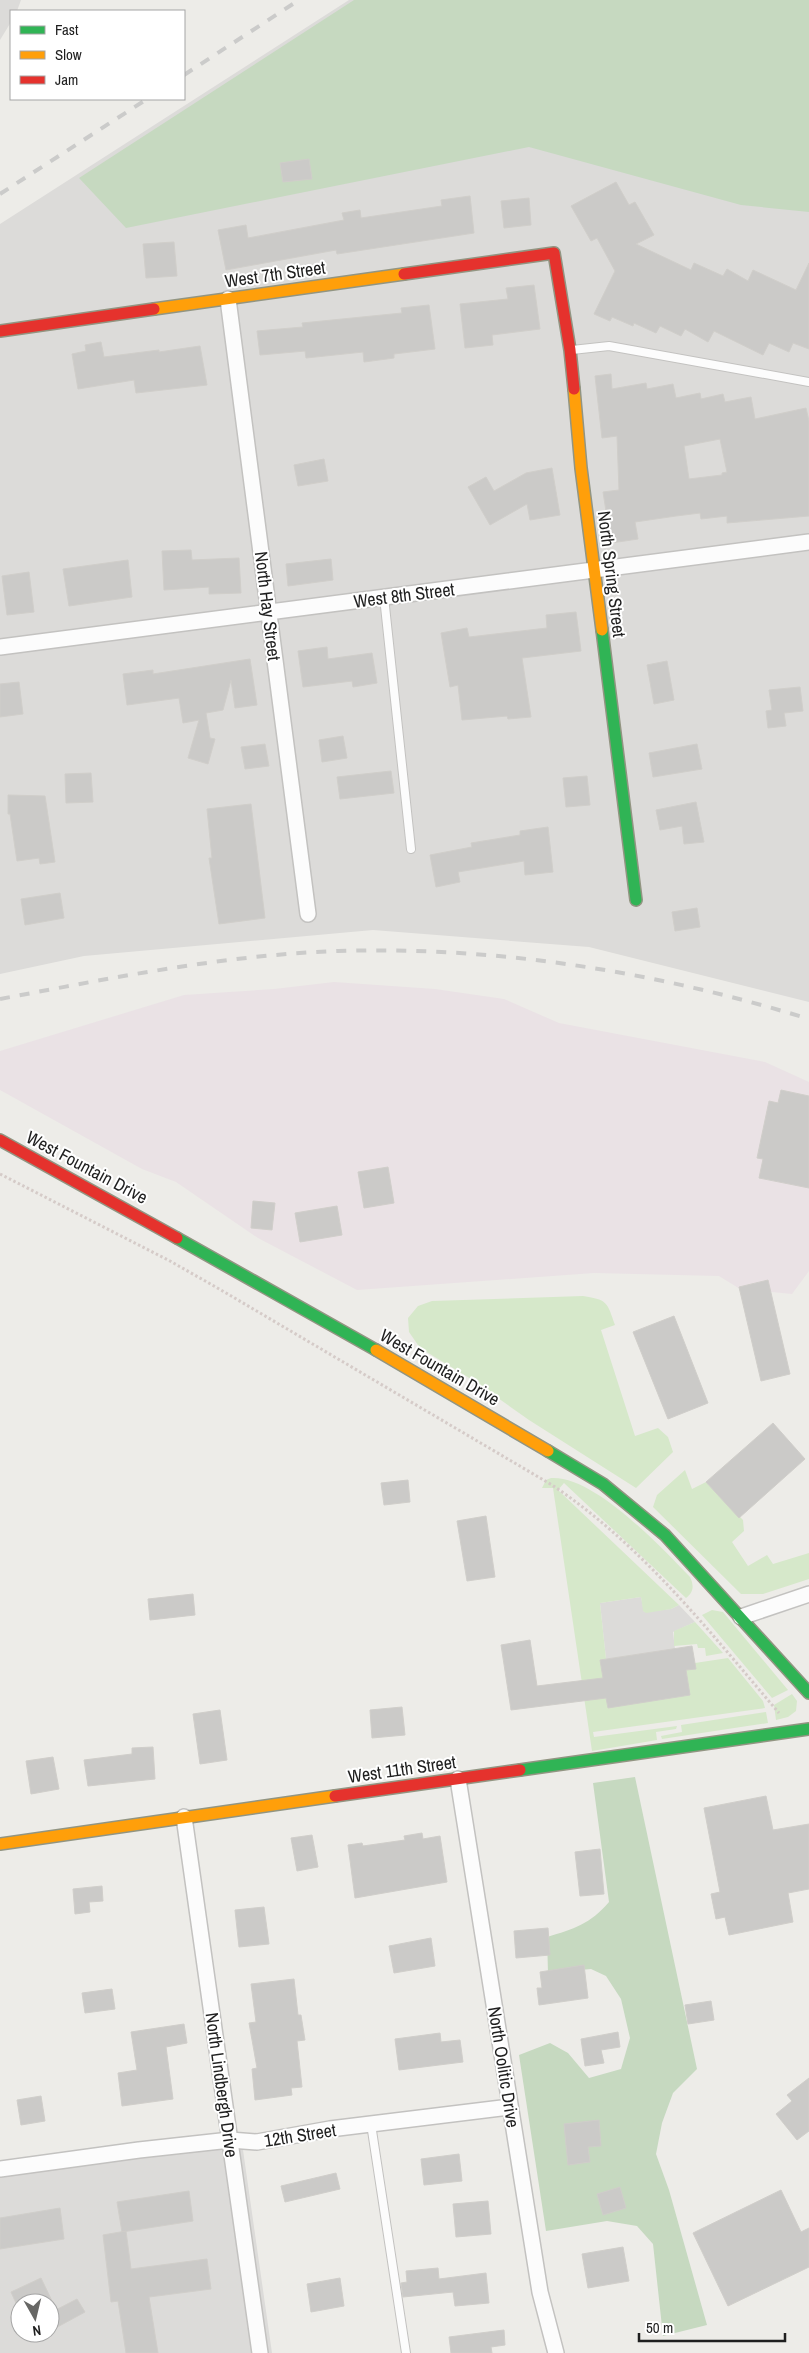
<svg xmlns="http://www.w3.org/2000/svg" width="809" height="2353" font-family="'Archivo Narrow',sans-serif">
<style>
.residential{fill:#dcdbd9;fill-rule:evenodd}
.industrial{fill:#eae2e5}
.grass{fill:#d6e8ca}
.forest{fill:#c6d9c0}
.building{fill:#cbcac8;stroke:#d0ceca;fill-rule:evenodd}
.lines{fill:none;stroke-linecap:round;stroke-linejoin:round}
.lane-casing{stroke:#c3c2c0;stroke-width:10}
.street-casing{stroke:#c3c2c0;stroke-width:18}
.fast-casing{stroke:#929582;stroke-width:14}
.slow-casing{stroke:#929582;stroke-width:14}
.jam-casing{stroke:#929582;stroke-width:14}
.path{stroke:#d5cbc8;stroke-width:3;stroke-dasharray:2.5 2.5;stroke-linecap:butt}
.lane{stroke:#fcfcfc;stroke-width:8}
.street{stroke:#fcfcfc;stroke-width:15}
.fast{stroke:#30b455;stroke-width:11}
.slow{stroke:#ff9f0a;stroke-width:11}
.jam{stroke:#e5322d;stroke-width:11}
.rail{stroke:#cbcbca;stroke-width:4;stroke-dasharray:10 10;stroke-linecap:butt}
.labels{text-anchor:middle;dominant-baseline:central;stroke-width:4;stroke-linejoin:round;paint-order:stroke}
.street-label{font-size:18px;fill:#1f1f1f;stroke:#fff}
</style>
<rect width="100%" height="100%" fill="#edece8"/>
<!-- residential -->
<g class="residential">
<path d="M0,0H21L17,11H11V22L0,40Z"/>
<path d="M349,0H809V1002L589,947L373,930L84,956L0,974V224Z"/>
<path d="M641,1597L644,1612L671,1609L679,1605L695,1622L673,1632L675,1649L606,1659L600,1603Z"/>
<path d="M241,2136L272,2353H0V2171ZM20,2303H50V2333H20Z"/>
</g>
<!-- industrial -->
<path class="industrial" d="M334,982L435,989L504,999L559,1023L765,1062L809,1082V1271L792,1294L740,1289L719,1276L594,1273L357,1290L258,1238L176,1182L142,1169L0,1090V1051L184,995L274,989Z"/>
<!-- grass -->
<g class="grass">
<path d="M583,1296C608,1300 607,1302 615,1325L601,1330L635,1436L658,1428L668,1437L673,1452L636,1488L529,1420L471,1379L420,1348L409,1332L408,1318L418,1306L432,1301Z"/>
<path d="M685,1470L692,1489L706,1482L743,1520L744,1531L732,1542L748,1566L767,1555L773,1564L809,1553V1579L763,1594H741L653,1507L657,1495Z"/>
<path d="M551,1478C594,1475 661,1547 690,1577C694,1585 694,1592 686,1598L564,1483L558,1490L679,1605L671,1609L646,1613L643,1611L641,1597L600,1603L606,1659L601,1661L608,1707L689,1695L686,1670L695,1669V1663L728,1658L763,1701L765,1708L593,1732L594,1737L677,1726L676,1729L656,1732L657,1740L592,1751L553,1488H542L546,1480Z"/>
<path d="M712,1610L723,1612L788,1690L772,1698L702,1615Z"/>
<path d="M695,1622L723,1653L706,1656L705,1648H698L697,1644L674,1646V1631Z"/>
<path d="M792,1694L797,1701L796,1711L788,1717L776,1720L774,1705Z"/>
<path d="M766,1712L768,1723L662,1739L661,1736L682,1732L681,1725Z"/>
</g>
<!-- forest -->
<g class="forest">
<path d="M354,0H809V212L741,205L529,147L126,228L79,178Z"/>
<path d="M635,1777L697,2069L673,2093L662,2123L656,2154L669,2190L707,2325L663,2336L653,2244L637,2226L607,2221L546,2231L519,2055L550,2043L568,2053L589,2078L621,2069L630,2038L621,1999L606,1976L591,1969L548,1973L547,1937C574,1929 590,1924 609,1902L593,1783Z"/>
</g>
<!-- building -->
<g class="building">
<path d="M309,159L312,179L283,182L280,163Z"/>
<path d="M616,182L629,205L635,202L654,235L636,244L691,270L694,263L723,276L727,269L748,281L753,270L796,290L809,263V349L793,343L789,352L769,343L763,355L714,331L708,342L685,329L681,336L660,326L656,333L634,323L633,326L612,317L610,321L594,314L615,271L597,238L591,241L571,206Z"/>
<path d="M470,196L474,233L337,254L336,250L226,270L218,230L246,225L248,238L344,220L342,213L360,210L361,218L442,206L441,200Z"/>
<path d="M529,198L531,225L504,228L501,201Z"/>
<path d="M174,242L177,276L146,278L143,244Z"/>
<path d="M534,285L540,329L492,335L493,345L465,348L460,304L508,299L506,288Z"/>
<path d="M429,305L435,349L394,354V358L364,362L363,352L306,358L305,351L260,355L257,331L303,327L302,323L402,313L401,308Z"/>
<path d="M101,342L104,357L159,350V352L200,346L207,385L136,393L134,380L78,389L72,354L86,351L85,345Z"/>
<path d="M611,374L612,389L646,383L647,389L673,384L676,398L700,393L701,399L723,394L725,402L751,397L755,419L806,408L809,421V516L727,523V516L701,519L700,513L676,516L635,522L638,539L611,543L603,492L619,490L617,436L602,438L595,376ZM720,439L727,472L722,473V475L689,479L684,446Z"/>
<path d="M324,459L328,481L298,486L294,465Z"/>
<path d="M552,468L560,515L530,520L527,504L490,525L468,487L486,477L494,491L526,473Z"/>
<path d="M191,550L192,560L239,558L241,593L209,594V587L164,590L162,551Z"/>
<path d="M331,559L333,580L288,586L286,564Z"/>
<path d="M128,560L132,597L69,606L63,569Z"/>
<path d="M29,572L34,612L7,615L2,576Z"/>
<path d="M576,612L581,651L522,658L531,717L508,719L507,716L462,720L458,685L450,687L441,633L467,628L469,637L547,628L546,615Z"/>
<path d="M327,647L328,659L372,653L377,683L353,687L352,681L303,687L298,651Z"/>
<path d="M250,659L257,705L235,708L231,680L223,710L206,713L210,738L215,739L208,764L188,758L199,720L183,723L179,698L127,705L123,674L153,670V674Z"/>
<path d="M667,661L674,700L654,704L647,665Z"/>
<path d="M19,682L23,714L0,717V684Z"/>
<path d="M800,687L803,711L784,713L786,726L768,728L766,711L772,710L769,690Z"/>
<path d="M343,736L347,758L322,762L319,740Z"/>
<path d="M265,744L269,766L245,769L241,747Z"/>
<path d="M697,744L702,769L653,777L649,753Z"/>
<path d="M391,771L394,793L340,799L337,777Z"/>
<path d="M91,773L93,802L66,803L65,774Z"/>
<path d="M587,776L590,805L566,807L563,778Z"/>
<path d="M8,795L45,796L55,862L40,864L39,858L17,861L10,814H8Z"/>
<path d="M696,802L704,842L684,844L682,826L660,830L656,810Z"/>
<path d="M251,804L265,918L219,924L209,858H212L207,809Z"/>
<path d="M548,827L553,872L525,875L524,861L458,872L460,882L436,887L430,855L472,847L471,843L520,835V831Z"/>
<path d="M60,893L64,918L25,925L21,899Z"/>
<path d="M697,908L700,927L675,931L672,912Z"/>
<path d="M781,1090L809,1096V1188L759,1178L763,1159L757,1158L769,1101L778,1103Z"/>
<path d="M388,1167L394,1203L364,1208L358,1172Z"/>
<path d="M253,1201L275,1203L272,1230L251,1228Z"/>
<path d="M337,1206L342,1235L300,1242L295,1213Z"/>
<path d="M768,1280L790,1374L761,1381L739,1287Z"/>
<path d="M674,1316L708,1403L668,1419L633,1332Z"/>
<path d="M773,1423L805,1459L739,1518L706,1482Z"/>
<path d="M408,1480L410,1502L384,1505L381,1483Z"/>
<path d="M486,1516L495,1577L467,1581L457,1521Z"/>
<path d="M193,1594L195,1615L150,1620L148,1599Z"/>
<path d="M530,1640L537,1686L603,1678L600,1660L692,1646L696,1669L686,1670L690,1695L608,1708L606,1698L511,1710L501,1645Z"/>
<path d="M402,1707L405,1735L372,1738L370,1710Z"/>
<path d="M220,1710L227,1760L200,1764L193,1714Z"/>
<path d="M153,1747L155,1779L88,1786L84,1760L132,1754V1748Z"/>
<path d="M53,1757L59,1789L31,1794L26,1761Z"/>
<path d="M766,1796L773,1830L809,1824V1889L788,1893L793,1922L729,1935L725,1917L716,1919L711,1894L720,1892L704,1808Z"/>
<path d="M422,1833L423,1839L440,1836L447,1882L355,1898L348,1845L362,1843L363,1846L405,1840L404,1836Z"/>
<path d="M312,1835L318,1867L297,1871L291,1838Z"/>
<path d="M600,1849L604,1894L580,1896L575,1852Z"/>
<path d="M102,1886L103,1901L89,1902L90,1912L75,1914L73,1889Z"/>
<path d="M264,1907L269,1944L239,1947L235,1910Z"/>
<path d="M548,1928L550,1955L516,1958L514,1931Z"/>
<path d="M431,1938L435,1966L394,1973L389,1946Z"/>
<path d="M584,1965L588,1998L539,2005L537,1988H542L540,1972Z"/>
<path d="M294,1979L298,2015H301L305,2040L297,2041L302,2087L291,2088L292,2095L255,2100L252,2069L257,2068L249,2023L256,2022L251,1984Z"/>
<path d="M112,1989L115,2009L85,2013L82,1993Z"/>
<path d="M711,2001L714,2020L688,2024L685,2005Z"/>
<path d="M184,2024L187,2043L166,2047L173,2099L122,2106L118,2073L137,2070L131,2032Z"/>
<path d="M618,2032L620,2047L601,2050L604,2063L585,2066L581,2039Z"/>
<path d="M440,2033L441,2042L460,2040L463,2062L399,2070L395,2039Z"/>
<path d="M809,2078V2131L797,2140L776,2114L792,2101L787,2095Z"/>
<path d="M41,2096L45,2121L21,2125L17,2100Z"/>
<path d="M599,2120L601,2146L588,2147L590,2162L568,2165L564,2124Z"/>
<path d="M459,2154L462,2181L424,2185L421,2159Z"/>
<path d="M336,2173L340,2189L285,2202L281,2186Z"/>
<path d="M620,2187L626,2208L603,2215L597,2194Z"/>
<path d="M781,2190L801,2232L809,2228V2267L728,2306L693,2233Z"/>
<path d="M189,2191L193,2221L122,2232L117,2202Z"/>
<path d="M488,2201L491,2234L456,2237L453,2204Z"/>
<path d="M60,2208L64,2239L0,2249V2218Z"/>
<path d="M126,2231L131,2269L207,2259L211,2289L149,2297L158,2353H126L118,2301L111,2302L103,2235Z"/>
<path d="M623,2247L629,2281L588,2288L582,2254Z"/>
<path d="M438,2268L439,2279L486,2273L489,2303L455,2306L453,2292L403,2297L401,2283L407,2282L406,2271Z"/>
<path d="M41,2278L53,2303H16L11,2292Z"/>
<path d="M340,2278L344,2306L311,2312L307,2284Z"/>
<path d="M77,2299L85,2312L50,2331V2313Z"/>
<path d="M504,2330L505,2345L491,2347L492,2353H451L449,2337Z"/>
</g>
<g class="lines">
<defs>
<g id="lane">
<path d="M572,350L609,346L809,382"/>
<path d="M384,597L411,849"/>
<path d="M371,2124L406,2353"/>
</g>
<g id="street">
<path d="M228,299L308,914"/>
<path d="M0,647L809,542"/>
<path d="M741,1617L809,1594"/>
<path d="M458,1779L540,2292L556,2353"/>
<path d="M184,1817L260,2353"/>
<path d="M0,2169L139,2150L230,2140L257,2142L330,2129L510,2107"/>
</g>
<g id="fast">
<path d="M602,630L636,900"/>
<path d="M177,1238L376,1350"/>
<path d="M548,1451L603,1484L665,1535L809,1693"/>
<path d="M520,1770L809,1729"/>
</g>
<g id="slow">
<path d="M154,309L404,274"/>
<path d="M574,389L581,468L602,630"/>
<path d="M376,1350L548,1451"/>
<path d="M0,1844L335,1796"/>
</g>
<g id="jam">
<path d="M404,274L554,253L570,350L574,389"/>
<path d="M0,331L154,309"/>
<path d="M0,1140L177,1238"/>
<path d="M335,1796L520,1770"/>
</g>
</defs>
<!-- lane casing -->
<use href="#lane" class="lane-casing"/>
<!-- street casing -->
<use href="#street" class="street-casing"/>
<!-- fast casing -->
<use href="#fast" class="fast-casing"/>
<!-- slow casing -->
<use href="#slow" class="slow-casing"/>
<!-- jam casing -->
<use href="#jam" class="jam-casing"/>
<!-- path -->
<path class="path" d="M0,1174L170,1261L221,1290L552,1485C642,1545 709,1631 779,1713"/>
<!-- lane -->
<use href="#lane" class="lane"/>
<!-- street -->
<use href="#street" class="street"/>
<!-- fast -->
<use href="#fast" class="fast"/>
<!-- slow -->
<use href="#slow" class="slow"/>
<!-- jam -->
<use href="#jam" class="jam"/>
<!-- rail -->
<g class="rail">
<path d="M184,75L299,0"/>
<path d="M0,194L147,99"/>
<path d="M0,999C112,978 224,955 338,951C498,946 657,972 809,1019"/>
</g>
</g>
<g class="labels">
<!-- street labels -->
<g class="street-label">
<text transform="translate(275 274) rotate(-8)">West 7th Street</text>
<text transform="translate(612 574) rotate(83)">North Spring Street</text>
<text transform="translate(404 595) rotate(-7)">West 8th Street</text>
<text transform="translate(268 606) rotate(83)">North Hay Street</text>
<text transform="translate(87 1167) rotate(28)">West Fountain Drive</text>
<text transform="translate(440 1367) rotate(30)">West Fountain Drive</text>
<text transform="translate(402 1769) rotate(-8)">West 11th Street</text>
<text transform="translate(504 2067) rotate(81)">North Oolitic Drive</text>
<text transform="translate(222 2085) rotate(82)">North Lindbergh Drive</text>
<text transform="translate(300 2135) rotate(-9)">12th Street</text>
</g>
</g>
<!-- legend -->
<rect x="10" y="10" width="175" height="90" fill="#ffffff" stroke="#a5a5a5"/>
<rect x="20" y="26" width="25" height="8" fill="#30b455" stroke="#a5a5a5"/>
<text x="55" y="35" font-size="15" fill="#1f1f1f">Fast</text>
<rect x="20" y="51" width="25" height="8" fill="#ff9f0a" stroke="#a5a5a5"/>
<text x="55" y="60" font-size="15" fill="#1f1f1f">Slow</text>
<rect x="20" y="76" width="25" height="8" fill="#e5322d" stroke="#a5a5a5"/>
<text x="55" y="85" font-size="15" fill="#1f1f1f">Jam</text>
<!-- north arrow -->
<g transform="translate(35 2318) rotate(172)"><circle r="24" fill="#ffffff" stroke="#a5a5a5"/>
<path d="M0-4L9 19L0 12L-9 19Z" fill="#676765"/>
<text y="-8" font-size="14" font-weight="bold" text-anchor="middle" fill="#1f1f1f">N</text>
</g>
<!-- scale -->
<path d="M639 2333v8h146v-8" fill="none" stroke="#1f1f1f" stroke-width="2.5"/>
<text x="646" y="2333" font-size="15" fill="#1f1f1f" stroke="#ffffff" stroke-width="4" paint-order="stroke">50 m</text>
</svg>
